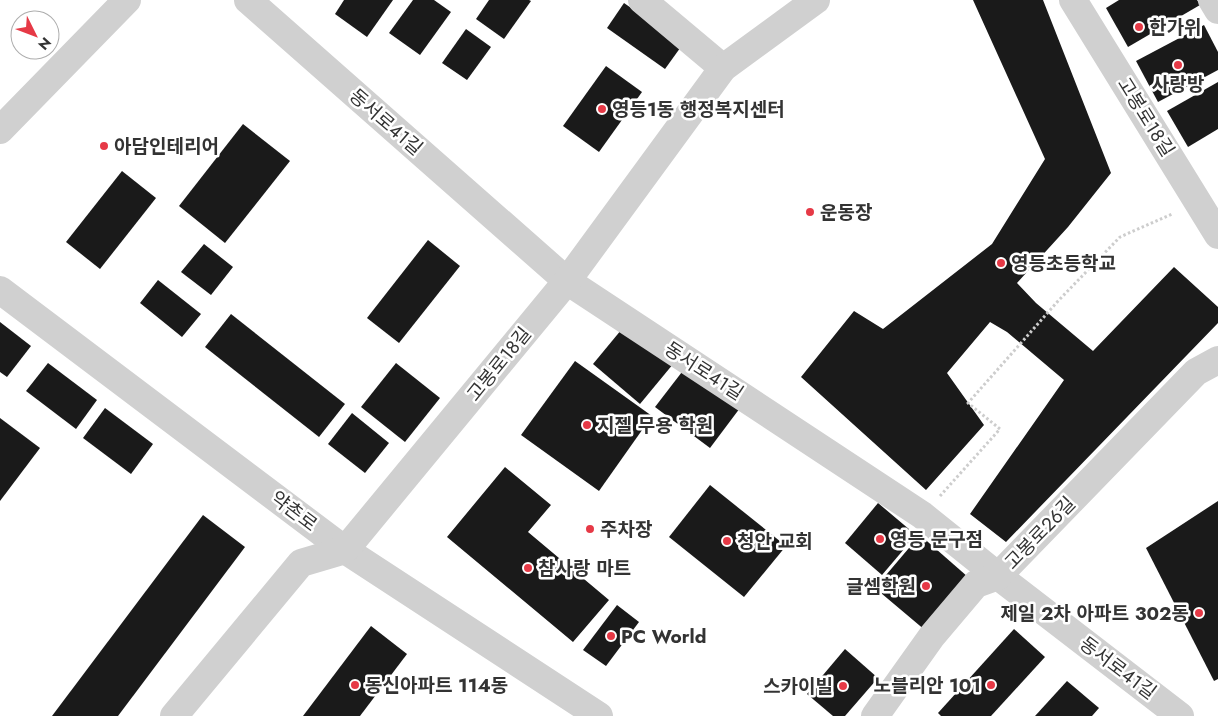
<svg xmlns="http://www.w3.org/2000/svg" width="1218" height="716" font-family="Jost,'Noto Sans KR',sans-serif">
<style>
.building{fill:#1a1a1a}
.lines{fill:none;stroke-linecap:round;stroke-linejoin:round}
.path{stroke:#cdcdcd;stroke-width:3;stroke-dasharray:2.5 2.5;stroke-linecap:butt}
.minor{stroke:#d0d0d0;stroke-width:28}
.poi-dot{fill:#e63946;stroke:#fff;stroke-width:2}
.labels{text-anchor:middle;dominant-baseline:central;stroke-width:5;stroke-linejoin:round;paint-order:stroke}
.poi-label{font-size:19px;font-weight:bold;fill:#333;stroke:#fff;text-anchor:start}
.street-label{font-size:19px;fill:#333;stroke:#fff}
</style>
<rect width="100%" height="100%" fill="#fff"/>
<!-- building -->
<g class="building">
<path d="M344,0H393L367,37L335,14Z"/>
<path d="M413,0H434L451,12L420,55L389,33Z"/>
<path d="M489,0H529L531,1L504,39L476,19Z"/>
<path d="M973,0H1043L1111,173L1068,227L1017,283L1036,303L1093,351L1174,267L1218,307V323L1006,542L970,514L1064,380L1007,332L990,322L947,373L984,425L926,490L801,377L854,311L883,329L992,244L1045,159Z"/>
<path d="M1119,0H1197L1200,5L1128,47L1106,8Z"/>
<path d="M624,3L683,44L665,69L607,28Z"/>
<path d="M1204,25L1218,52V70L1158,102L1136,61Z"/>
<path d="M466,29L491,47L467,80L442,63Z"/>
<path d="M606,66L642,92L599,152L563,126Z"/>
<path d="M1218,82V129L1188,147L1167,111Z"/>
<path d="M243,124L290,161L225,243L179,206Z"/>
<path d="M122,171L156,198L100,269L66,242Z"/>
<path d="M428,240L460,266L399,343L367,318Z"/>
<path d="M204,244L233,267L211,295L181,272Z"/>
<path d="M158,280L201,314L182,337L140,303Z"/>
<path d="M636,312L683,352L640,404L593,364Z"/>
<path d="M231,314L345,404L319,437L205,347Z"/>
<path d="M0,322L31,346L7,377L0,372Z"/>
<path d="M575,361L652,416L599,491L521,435Z"/>
<path d="M48,363L97,400L76,429L26,391Z"/>
<path d="M396,363L440,398L405,442L361,407Z"/>
<path d="M685,368L740,408L710,448L655,407Z"/>
<path d="M105,408L153,444L131,474L83,438Z"/>
<path d="M352,413L389,443L365,473L328,444Z"/>
<path d="M0,418L40,448L0,501Z"/>
<path d="M505,467L551,505L528,532L609,600L573,642L447,537Z"/>
<path d="M710,485L786,546L744,597L669,537Z"/>
<path d="M1218,501V679L1214,681L1146,548Z"/>
<path d="M878,503L916,535L882,575L845,543Z"/>
<path d="M203,515L245,547L118,716H52Z"/>
<path d="M920,535L976,584L932,636L875,588Z"/>
<path d="M617,605L639,622L606,666L583,650Z"/>
<path d="M371,626L407,654L360,716H303Z"/>
<path d="M1014,629L1045,657L991,716H941L938,713Z"/>
<path d="M845,649L878,678L845,716H833L807,694Z"/>
<path d="M1067,681L1099,708L1092,716H1035Z"/>
</g>
<g class="lines">
<!-- path -->
<path class="path" d="M940,496L1000,429L968,403L1058,301L1120,237L1172,214"/>
<!-- minor -->
<g class="minor">
<path d="M248,0L567,281L922,515L998,576L1180,716"/>
<path d="M642,0L723,68"/>
<path d="M1073,0L1218,235"/>
<path d="M1212,0L1218,10"/>
<path d="M0,130L127,0"/>
<path d="M0,290L345,550L599,716"/>
<path d="M174,716L301,563L345,550L567,281L723,68L816,0"/>
<path d="M875,716L932,636L976,584L998,576L1196,372L1218,360"/>
</g>
</g>
<!-- markers -->
<g class="poi-dot">
<circle cx="1139" cy="27" r="5"/>
<circle cx="1178" cy="65" r="5"/>
<circle cx="602" cy="109" r="5"/>
<circle cx="104" cy="146" r="5"/>
<circle cx="810" cy="212" r="5"/>
<circle cx="1001" cy="263" r="5"/>
<circle cx="587" cy="425" r="5"/>
<circle cx="590" cy="529" r="5"/>
<circle cx="880" cy="539" r="5"/>
<circle cx="727" cy="541" r="5"/>
<circle cx="528" cy="568" r="5"/>
<circle cx="926" cy="586" r="5"/>
<circle cx="1199" cy="613" r="5"/>
<circle cx="611" cy="636" r="5"/>
<circle cx="355" cy="685" r="5"/>
<circle cx="991" cy="685" r="5"/>
<circle cx="843" cy="686" r="5"/>
</g>
<g class="labels">
<!-- poi labels -->
<g class="poi-label">
<text x="1149" y="27">한가위</text>
<text x="1178" y="84" text-anchor="middle">사랑방</text>
<text x="612" y="109">영등1동 행정복지센터</text>
<text x="114" y="146">아담인테리어</text>
<text x="820" y="212">운동장</text>
<text x="1011" y="263">영등초등학교</text>
<text x="597" y="425">지젤 무용 학원</text>
<text x="600" y="529">주차장</text>
<text x="890" y="539">영등 문구점</text>
<text x="737" y="541">청안 교회</text>
<text x="538" y="568">참사랑 마트</text>
<text x="916" y="586" text-anchor="end">글셈학원</text>
<text x="1189" y="613" text-anchor="end">제일 2차 아파트 302동</text>
<text x="621" y="636">PC World</text>
<text x="365" y="685">동신아파트 114동</text>
<text x="981" y="685" text-anchor="end">노블리안 101</text>
<text x="833" y="686" text-anchor="end">스카이빌</text>
</g>
<!-- street labels -->
<g class="street-label">
<text transform="translate(1146 117) rotate(58)">고봉로18길</text>
<text transform="translate(386 122) rotate(41)">동서로41길</text>
<text transform="translate(499 364) rotate(-51)">고봉로18길</text>
<text transform="translate(704 371) rotate(33)">동서로41길</text>
<text transform="translate(294 511) rotate(37)">약촌로</text>
<text transform="translate(1040 533) rotate(-46)">고봉로26길</text>
<text transform="translate(1118 668) rotate(37)">동서로41길</text>
</g>
</g>
<!-- north arrow -->
<g transform="translate(35 35) rotate(132)"><circle r="24" fill="#ffffff" stroke="#adadad"/>
<path d="M0-4L9 19L0 12L-9 19Z" fill="#e63946"/>
<text y="-8" font-size="14" font-weight="bold" text-anchor="middle" fill="#333333">N</text>
</g>
</svg>
